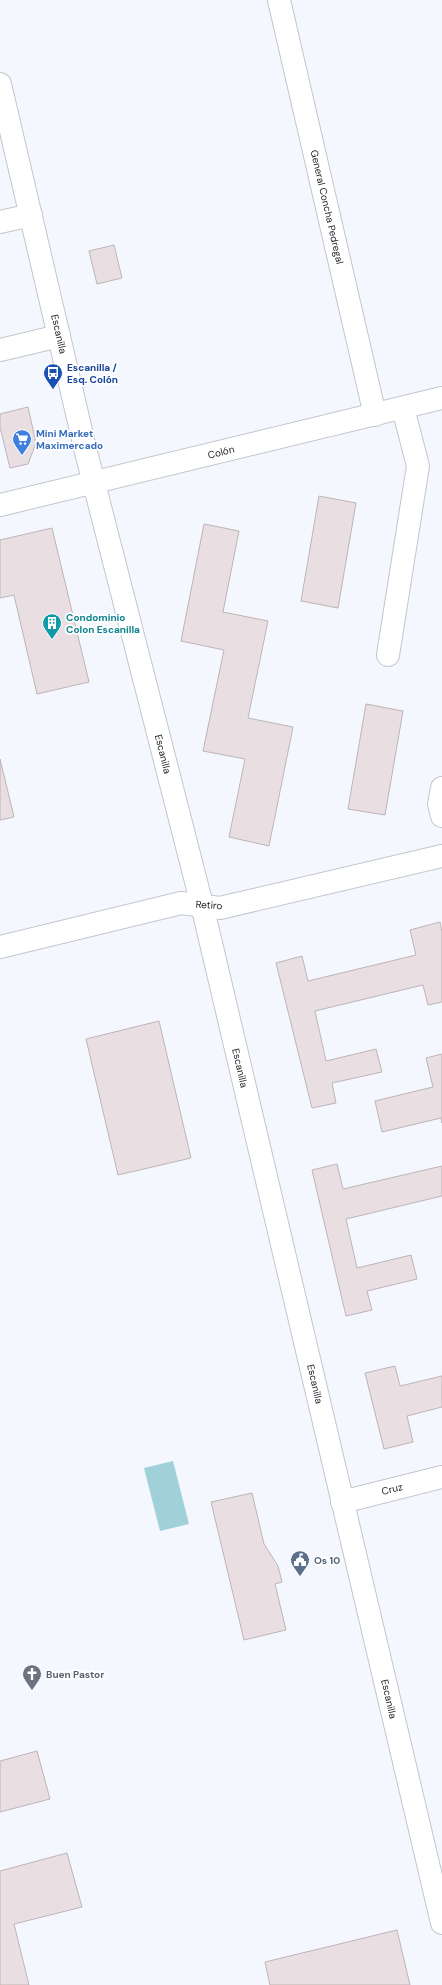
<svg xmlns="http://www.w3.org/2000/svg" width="442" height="1985" font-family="'DM Sans',sans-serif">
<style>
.water{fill:#a0d1d8}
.building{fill:#e9dfe2;stroke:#beb4b7}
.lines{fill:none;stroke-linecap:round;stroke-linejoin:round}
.minor-casing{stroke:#c3c6ce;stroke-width:24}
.minor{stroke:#fff;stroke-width:22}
.labels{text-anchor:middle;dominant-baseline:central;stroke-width:3.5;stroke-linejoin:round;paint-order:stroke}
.street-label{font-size:10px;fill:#222327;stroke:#fff}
.transit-label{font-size:10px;font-weight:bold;fill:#164399;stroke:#fff;text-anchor:start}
.shop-label{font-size:10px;font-weight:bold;fill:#366cbe;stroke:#fff;text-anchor:start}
.culture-label{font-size:10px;font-weight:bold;fill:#0d838f;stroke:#fff;text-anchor:start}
.service-label{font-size:10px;font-weight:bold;fill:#4e5e75;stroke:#fff;text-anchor:start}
.worship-label{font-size:10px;font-weight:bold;fill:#5b616d;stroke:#fff;text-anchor:start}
</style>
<rect width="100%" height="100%" fill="#f4f7fe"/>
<!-- water -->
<path class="water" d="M173,1461L189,1524L160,1531L144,1468Z"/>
<!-- building -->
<g class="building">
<path d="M114,245L122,278L97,284L89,251Z"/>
<path d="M28,407L36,443L28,464L10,468L0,427V414Z"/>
<path d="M319,496L356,503L338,608L301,601Z"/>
<path d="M204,524L239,531L223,612L268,621L248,718L293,727L269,846L229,837L245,759L203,751L224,650L181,641Z"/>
<path d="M52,528L89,682L37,694L14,595L0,598V540Z"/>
<path d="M366,704L403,711L385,815L348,809Z"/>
<path d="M0,759L14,817L0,820Z"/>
<path d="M440,922L442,932V1002L428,1005L423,985L315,1011L326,1061L376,1049L382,1072L332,1083L336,1103L312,1108L276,963L302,956L308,981L416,955L410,930Z"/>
<path d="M159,1021L191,1158L118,1175L86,1039Z"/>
<path d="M442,1054V1123L441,1118L382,1132L375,1101L433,1087L426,1058Z"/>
<path d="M337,1164L343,1189L442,1166V1196L346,1219L357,1268L411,1255L417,1279L367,1291L372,1310L346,1316L312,1170Z"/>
<path d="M395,1366L400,1386L442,1376V1407L407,1416L413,1442L384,1449L365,1373Z"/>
<path d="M252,1493L264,1544L278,1566L282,1582L275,1584L286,1630L244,1640L211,1502Z"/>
<path d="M37,1751L50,1799L0,1812V1761Z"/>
<path d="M67,1853L82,1907L14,1924L29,1985H0V1871Z"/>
<path d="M397,1930L410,1985H270L265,1962Z"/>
</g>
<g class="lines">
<defs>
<g id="minor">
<path d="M279,0L375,415"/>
<path d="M0,84L86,452L202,905L442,1923"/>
<path d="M0,222L31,215"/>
<path d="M0,350L59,336"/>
<path d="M0,505L442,398"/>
<path d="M388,655L418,466L403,408"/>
<path d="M442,788L439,804L442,816"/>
<path d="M0,947L181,903L220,908L442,856"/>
<path d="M342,1502L442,1477"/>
</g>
</defs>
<!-- minor casing -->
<use href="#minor" class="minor-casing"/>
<!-- minor -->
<use href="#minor" class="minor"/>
</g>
<!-- icons -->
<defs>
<symbol id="bus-pin" viewBox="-11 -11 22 30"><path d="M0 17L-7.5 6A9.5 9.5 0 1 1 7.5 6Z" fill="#1a4fb4" stroke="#fff"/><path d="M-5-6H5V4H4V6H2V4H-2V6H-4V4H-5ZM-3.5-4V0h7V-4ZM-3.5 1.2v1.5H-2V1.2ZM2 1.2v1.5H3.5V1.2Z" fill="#fff"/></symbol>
<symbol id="supermarket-pin" viewBox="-11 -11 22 30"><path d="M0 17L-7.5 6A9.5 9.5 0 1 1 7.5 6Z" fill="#3f7fe0" stroke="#fff"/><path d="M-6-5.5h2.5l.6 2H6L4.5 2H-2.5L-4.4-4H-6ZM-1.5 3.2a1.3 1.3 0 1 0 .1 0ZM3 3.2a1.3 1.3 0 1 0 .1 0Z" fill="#fff"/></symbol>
<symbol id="building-pin" viewBox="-11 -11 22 30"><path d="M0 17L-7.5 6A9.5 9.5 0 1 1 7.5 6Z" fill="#0f9aa8" stroke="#fff"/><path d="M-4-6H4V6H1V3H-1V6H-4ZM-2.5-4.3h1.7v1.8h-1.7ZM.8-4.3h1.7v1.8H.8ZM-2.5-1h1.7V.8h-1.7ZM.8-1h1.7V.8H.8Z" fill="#fff"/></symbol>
<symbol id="civic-pin" viewBox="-11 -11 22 30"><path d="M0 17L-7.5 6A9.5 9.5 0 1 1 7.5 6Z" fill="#5c6f8a" stroke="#fff"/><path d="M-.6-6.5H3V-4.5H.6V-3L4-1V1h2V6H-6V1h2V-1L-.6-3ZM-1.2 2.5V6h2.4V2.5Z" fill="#fff"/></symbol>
<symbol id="church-pin" viewBox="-11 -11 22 30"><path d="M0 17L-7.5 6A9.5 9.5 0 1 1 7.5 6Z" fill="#6b7280" stroke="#fff"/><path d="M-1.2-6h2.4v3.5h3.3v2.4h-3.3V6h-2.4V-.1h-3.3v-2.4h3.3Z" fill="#fff"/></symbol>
</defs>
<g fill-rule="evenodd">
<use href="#bus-pin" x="42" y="362" width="22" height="30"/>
<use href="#supermarket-pin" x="11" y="428" width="22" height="30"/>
<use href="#building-pin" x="41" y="612" width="22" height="30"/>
<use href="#civic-pin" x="289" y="1549" width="22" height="30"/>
<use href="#church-pin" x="21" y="1663" width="22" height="30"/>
</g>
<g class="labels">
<!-- street labels -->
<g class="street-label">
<text transform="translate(327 207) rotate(77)">General Concha Pedregal</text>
<text transform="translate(59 334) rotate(77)">Escanilla</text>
<text transform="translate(221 452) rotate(-14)">Colón</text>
<text transform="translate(163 754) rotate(76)">Escanilla</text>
<text transform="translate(209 905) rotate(3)">Retiro</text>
<text transform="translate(240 1068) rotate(77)">Escanilla</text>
<text transform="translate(315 1384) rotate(77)">Escanilla</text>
<text transform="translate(392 1489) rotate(-14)">Cruz</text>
<text transform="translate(389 1699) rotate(77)">Escanilla</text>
</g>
<!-- transit labels -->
<g class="transit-label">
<text x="67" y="367">Escanilla /<tspan x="67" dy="12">Esq. Colón</tspan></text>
</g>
<!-- shop labels -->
<g class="shop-label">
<text x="36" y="433">Mini Market<tspan x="36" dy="12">Maximercado</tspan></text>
</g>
<!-- culture labels -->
<g class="culture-label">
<text x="66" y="617">Condominio<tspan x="66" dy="12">Colon Escanilla</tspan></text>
</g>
<!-- service labels -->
<g class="service-label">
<text x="314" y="1560">Os 10</text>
</g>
<!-- worship labels -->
<g class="worship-label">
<text x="46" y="1674">Buen Pastor</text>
</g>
</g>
</svg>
